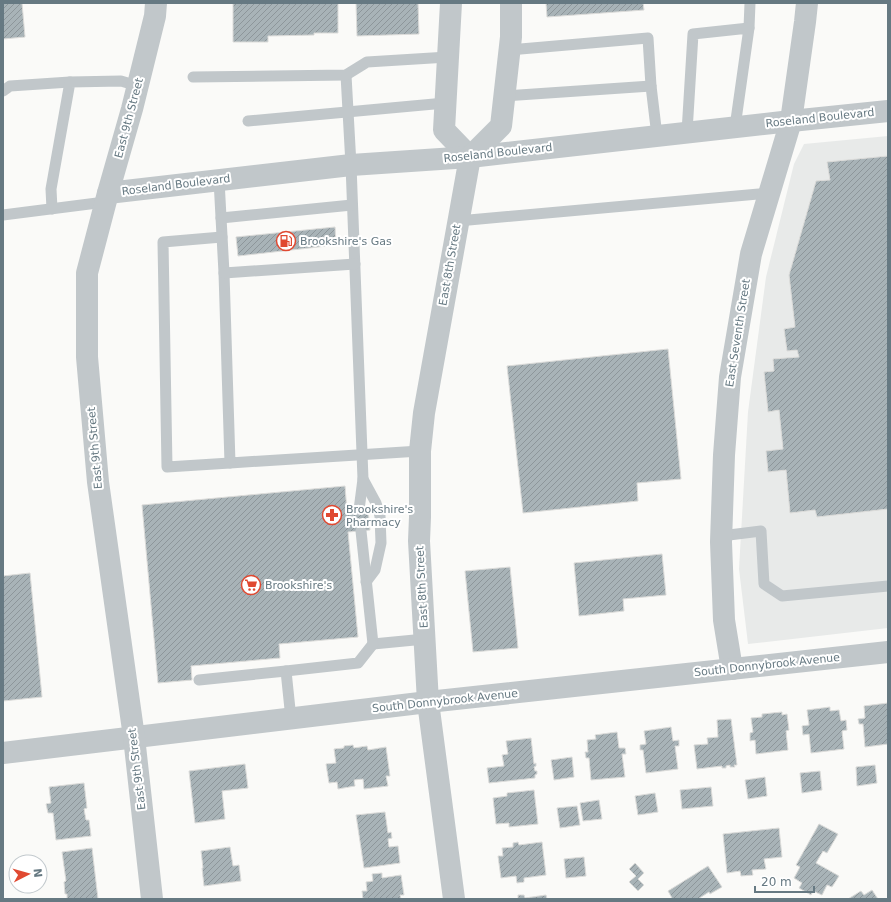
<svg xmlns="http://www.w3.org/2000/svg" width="891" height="902" font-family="'DejaVu Sans',sans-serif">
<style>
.built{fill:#e8eae9}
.building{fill:url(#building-hatch);stroke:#dcdcda}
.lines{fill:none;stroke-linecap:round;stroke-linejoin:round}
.service{stroke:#c1c7ca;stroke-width:11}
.minor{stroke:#c1c7ca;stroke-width:22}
.labels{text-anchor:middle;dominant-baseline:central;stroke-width:4;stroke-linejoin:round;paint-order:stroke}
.street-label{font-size:11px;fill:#667982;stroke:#fff}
.poi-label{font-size:11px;fill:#667982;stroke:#fff;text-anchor:start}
</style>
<defs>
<pattern id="building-hatch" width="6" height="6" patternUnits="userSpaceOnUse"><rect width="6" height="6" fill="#a8b3b7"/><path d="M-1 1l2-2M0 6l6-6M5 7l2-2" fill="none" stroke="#8d969a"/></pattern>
</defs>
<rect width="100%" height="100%" fill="#fafaf8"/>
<!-- built -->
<path class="built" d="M888,136V628L748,644L739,569L748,412L766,277L794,164L804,144Z"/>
<!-- building -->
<g class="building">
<path d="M3,3H22L25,37L3,39Z"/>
<path d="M233,3H338V33H314V35L268,36V42H233Z"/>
<path d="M356,3H418L419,34L357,36Z"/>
<path d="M546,3H643L644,10L547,17Z"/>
<path d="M888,156V509L817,517L815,510L790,513L786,470L768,472L766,451L783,449L779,410L768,412L764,372L774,371L773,359L799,357L797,350L787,351L784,329L795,327L789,275L816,181L830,180L827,162Z"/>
<path d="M335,227L336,245L238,256L236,237Z"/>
<path d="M668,349L681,479L637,483L638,501L523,513L507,366Z"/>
<path d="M345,486L347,511L368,509L370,530L348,532L358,637L279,644L280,658L191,666L192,680L158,683L142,505Z"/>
<path d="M662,554L666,595L623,599L624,611L579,616L574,563Z"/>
<path d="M510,567L518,648L473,652L465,571Z"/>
<path d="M30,573L42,697L3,701V576Z"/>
<path d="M888,703V744L865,747L863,724H859L858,719L865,718L864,706Z"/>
<path d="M830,707V711L839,710L841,721L846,720L847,730L842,731L844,749L811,753L809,734L803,735L802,726L809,725L807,710Z"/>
<path d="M782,712V715L787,714L789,730L786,731L788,750L756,754L755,740L750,741V733L753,732L751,718L762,717V714Z"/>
<path d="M731,719L737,765H734L735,767H730V765L726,766V768H722V766L697,769L694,745L708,744L707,738L718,737L717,720Z"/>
<path d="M671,727L673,741L679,740V746H675L678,769L646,773L643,750H640V745L646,744L644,731Z"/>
<path d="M617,732L619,748H625L626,754H622L625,777L591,780L589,758H586L585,752H588L587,740L596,739L595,735Z"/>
<path d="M531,738L534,764L536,763V766L534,767L535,771H537V774L535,775V778L489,783L487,768L504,766L502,755L508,754L506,741Z"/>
<path d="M353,745L354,748L367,746L368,750L386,747L390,776H386L388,786L364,789L363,779L354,780L355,786L338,789L337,782L329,783L326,764L336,763L334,749L344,748V746Z"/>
<path d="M572,757L574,777L554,780L551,760Z"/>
<path d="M245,764L248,788L222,791L225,819L195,823L189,771Z"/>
<path d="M875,765L877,783L857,786L856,767Z"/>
<path d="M820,771L822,790L802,793L800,773Z"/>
<path d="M765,777L767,796L748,799L745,780Z"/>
<path d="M84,783L87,808L84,809L86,820H89L91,836L56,840L53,813H48L46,804L51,803L49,787Z"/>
<path d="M711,787L713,806L682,809L680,790Z"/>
<path d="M534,790L538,824L509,827V823L496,824L493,798L507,796V793Z"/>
<path d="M655,793L658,812L638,815L635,796Z"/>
<path d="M599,800L602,819L583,821L580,803Z"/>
<path d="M577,806L580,825L560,828L557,808Z"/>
<path d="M385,812L388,833L391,832L392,838L388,839L389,847L398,846L400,863L364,868L356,815Z"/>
<path d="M819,824L838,834L827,853L823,851L816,863L839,876L832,887L827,885L822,895L813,891L811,895L799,888L802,883L794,878L800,867L796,865Z"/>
<path d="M779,828L782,857L764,859L766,869L752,870L753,875L741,876L740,871L727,873L723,834Z"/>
<path d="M518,842L519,845L542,842L546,875L524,878V882L517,883L516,876L501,878L498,856H503L502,848L513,847V843Z"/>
<path d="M230,847L233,866L239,865L241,881L204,886L202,868H203L201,851Z"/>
<path d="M92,848L98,899H67V894H65L64,882L66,881L62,852Z"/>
<path d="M584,857L586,876L566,878L564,859Z"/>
<path d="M635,863L644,873L638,879L644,885L638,891L629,882L636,876L629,869Z"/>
<path d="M708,866L722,887L710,894L709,892L698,899H671L672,898L668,891Z"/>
<path d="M382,873V878L401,875L404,895H400L401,899H363L362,891H367L366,882L373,881L372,874Z"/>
<path d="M872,890L878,899H848L861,891L864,895Z"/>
<path d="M518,895H524L525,898L546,895L547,899H518Z"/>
</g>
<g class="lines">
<!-- service -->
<g class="service">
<path d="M749,28L750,3"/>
<path d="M509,50L648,38L651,86L657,136"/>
<path d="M346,75L351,165L363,479L359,510"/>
<path d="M193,77L346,75L367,62L448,57"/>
<path d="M3,91L10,86L70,82"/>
<path d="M504,96L651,86"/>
<path d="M248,121L445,103"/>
<path d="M687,132L693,34L749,28L735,127"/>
<path d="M219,180L224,273L230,463L420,451"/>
<path d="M52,209L51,189L70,82L121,81L138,86"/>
<path d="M3,215L105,202"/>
<path d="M221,218L352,205"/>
<path d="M458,221L769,193"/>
<path d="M222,237L163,242L167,467L230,463"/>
<path d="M224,273L355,264"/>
<path d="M363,479L376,503L380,516L381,543L375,570L366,582"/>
<path d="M361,531L373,644L425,639"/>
<path d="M721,536L761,531L764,584L782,596L888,586"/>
<path d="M286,671L291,719"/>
<path d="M199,680L286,671L358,663L373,644"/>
</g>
<!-- minor -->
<g class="minor">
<path d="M451,3L444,130L470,157"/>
<path d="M108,193L351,165L470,157L791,121L888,111"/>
<path d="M732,669L724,620L721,542L724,455L730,377L751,254L791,121L805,22L807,3"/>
<path d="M3,753L428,702L888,652"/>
<path d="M152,899L134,737L98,482L87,357V273L108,193L132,109L155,16L156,3"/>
<path d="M454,899L428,702L419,541L420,517V451L424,413L470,157L501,126L511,37V3"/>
</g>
</g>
<!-- icons -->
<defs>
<symbol id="fuel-ring" viewBox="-11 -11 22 22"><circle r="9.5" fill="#fff" stroke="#e04931" stroke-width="1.5"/><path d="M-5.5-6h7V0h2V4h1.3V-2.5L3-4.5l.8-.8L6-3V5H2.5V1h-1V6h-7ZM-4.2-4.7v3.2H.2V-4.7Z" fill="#e04931"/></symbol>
<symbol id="pharmacy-ring" viewBox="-11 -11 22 22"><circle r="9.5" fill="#fff" stroke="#e04931" stroke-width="1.5"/><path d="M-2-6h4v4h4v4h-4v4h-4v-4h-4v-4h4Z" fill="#e04931"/></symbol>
<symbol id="supermarket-ring" viewBox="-11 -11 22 22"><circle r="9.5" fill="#fff" stroke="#e04931" stroke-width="1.5"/><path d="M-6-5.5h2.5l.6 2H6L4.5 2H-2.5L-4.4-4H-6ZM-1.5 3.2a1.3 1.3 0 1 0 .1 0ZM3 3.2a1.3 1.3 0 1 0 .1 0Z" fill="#e04931"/></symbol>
</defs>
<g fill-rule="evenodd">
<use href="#fuel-ring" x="275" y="230" width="22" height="22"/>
<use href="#pharmacy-ring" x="321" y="504" width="22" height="22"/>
<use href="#supermarket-ring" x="240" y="574" width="22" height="22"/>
</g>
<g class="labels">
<!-- street labels -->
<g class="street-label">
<text transform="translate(129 118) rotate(-75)">East 9th Street</text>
<text transform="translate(820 118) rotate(-6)">Roseland Boulevard</text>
<text transform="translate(498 153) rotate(-6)">Roseland Boulevard</text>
<text transform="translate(176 185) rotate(-7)">Roseland Boulevard</text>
<text transform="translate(450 265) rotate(-80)">East 8th Street</text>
<text transform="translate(738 333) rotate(-81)">East Seventh Street</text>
<text transform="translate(95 448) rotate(-95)">East 9th Street</text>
<text transform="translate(422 587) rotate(-93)">East 8th Street</text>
<text transform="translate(767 665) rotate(-6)">South Donnybrook Avenue</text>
<text transform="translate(445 701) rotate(-6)">South Donnybrook Avenue</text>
<text transform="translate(137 769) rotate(-97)">East 9th Street</text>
</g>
<!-- poi labels -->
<g class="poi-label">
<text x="300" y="241">Brookshire's Gas</text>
<text x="346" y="509">Brookshire's<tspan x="346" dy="13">Pharmacy</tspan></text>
<text x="265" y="585">Brookshire's</text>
</g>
</g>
<!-- border -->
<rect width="891" height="902" fill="none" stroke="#667982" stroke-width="8"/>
<!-- north arrow -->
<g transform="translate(28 874) rotate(84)"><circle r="19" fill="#ffffff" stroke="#c2c9cd"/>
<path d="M0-3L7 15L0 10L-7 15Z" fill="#e04931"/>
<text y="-6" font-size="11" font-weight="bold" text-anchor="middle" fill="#667982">N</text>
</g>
<!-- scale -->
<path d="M755 886v6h59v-6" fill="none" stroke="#667982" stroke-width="2"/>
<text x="761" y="886" font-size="12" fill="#667982" stroke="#ffffff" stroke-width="3" paint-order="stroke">20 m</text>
</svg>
